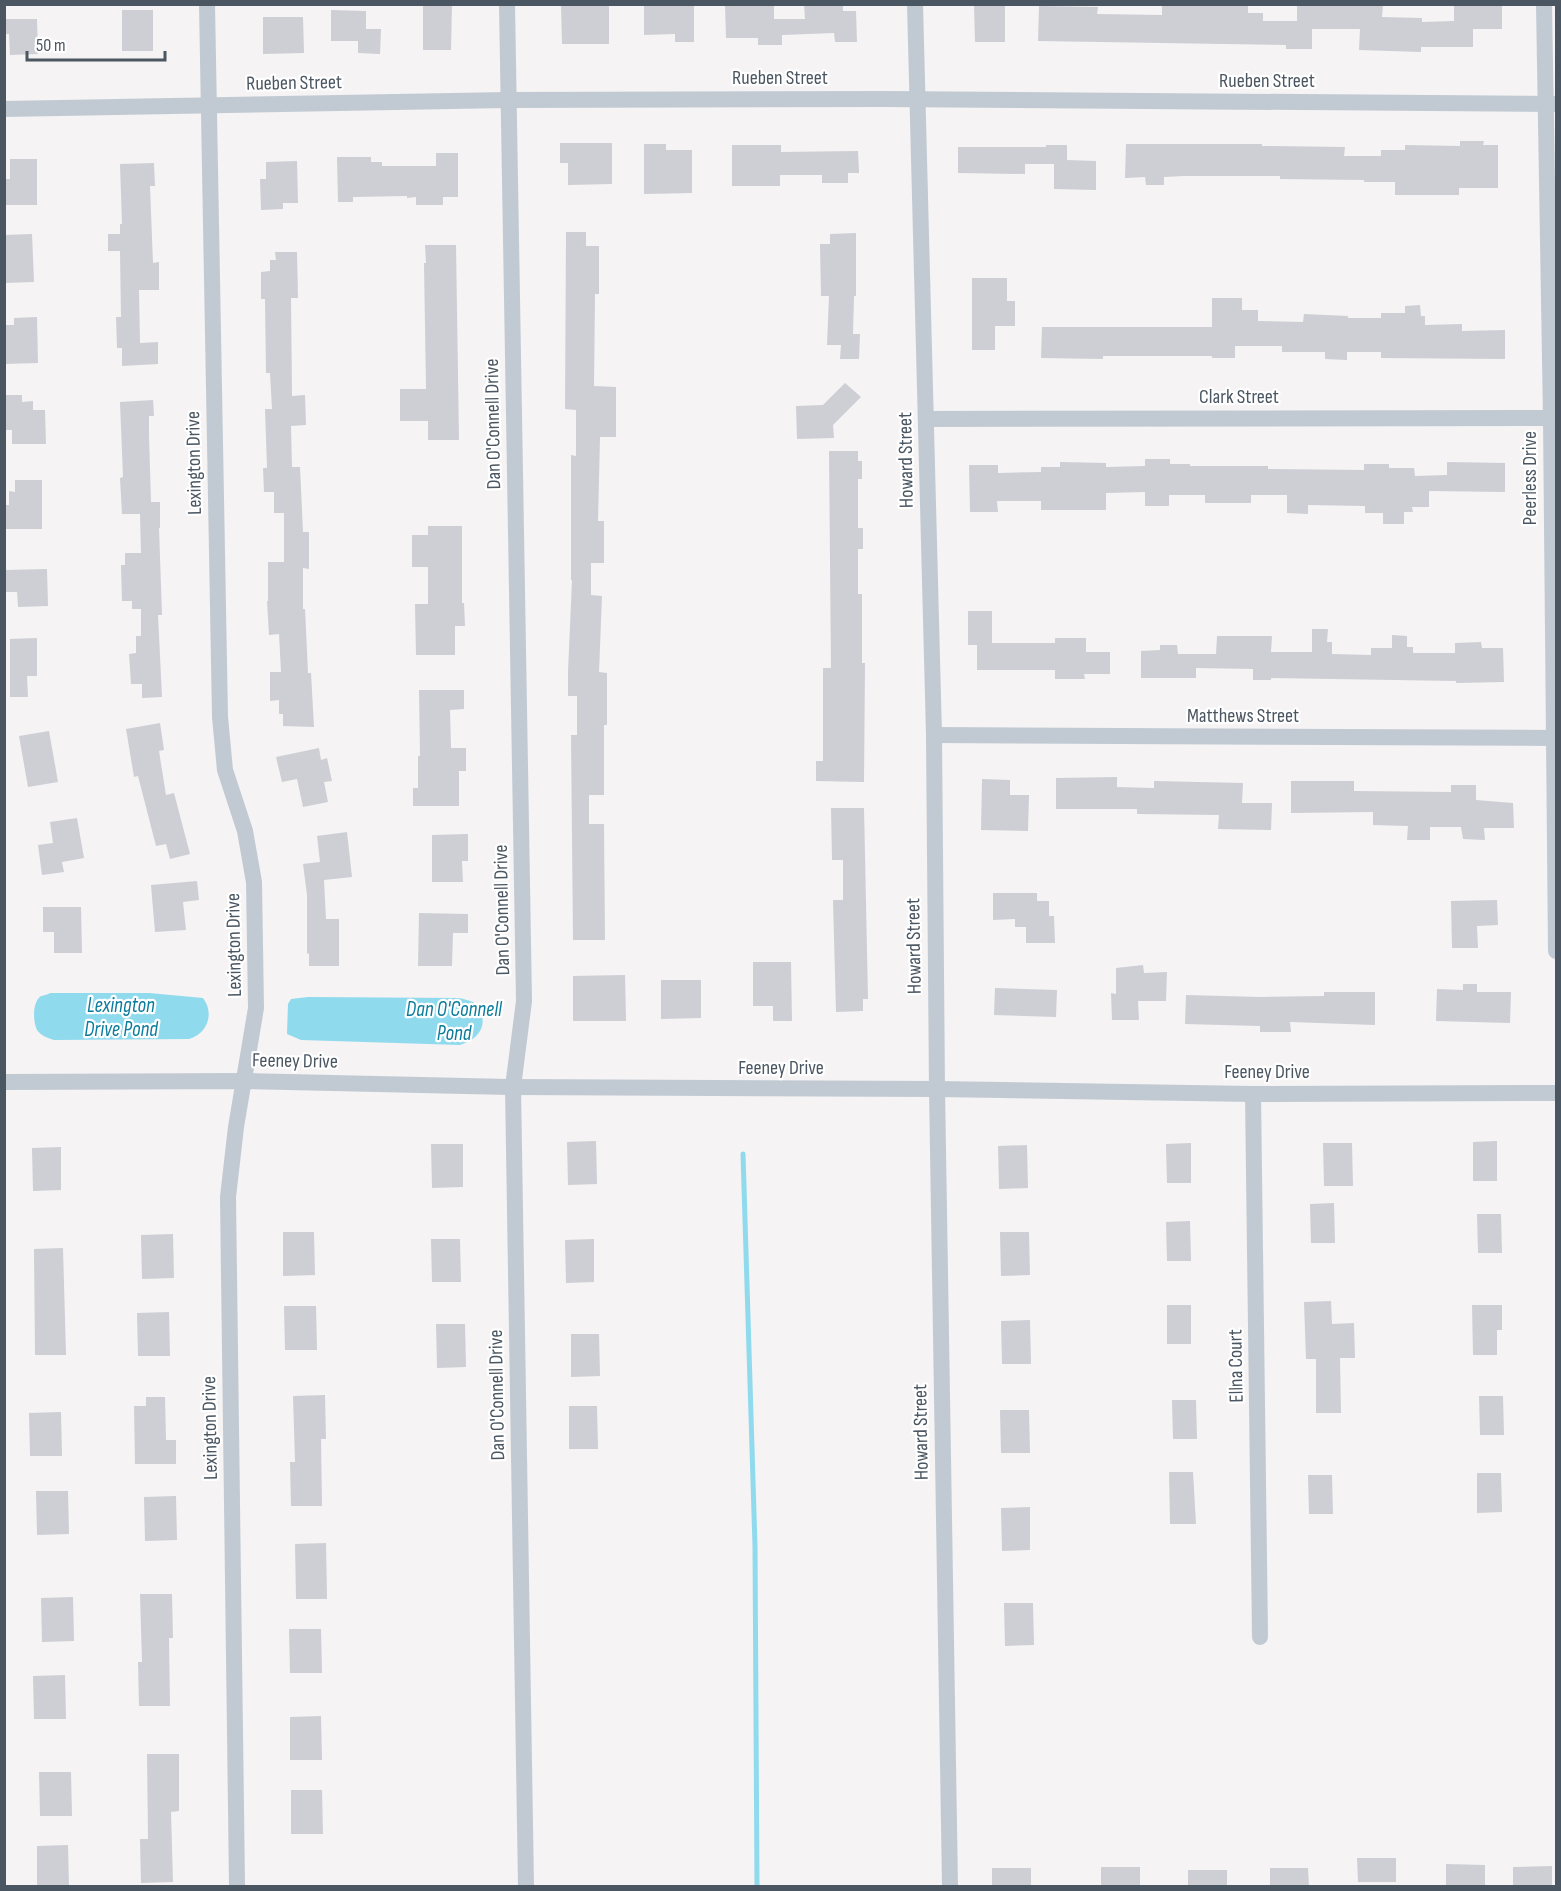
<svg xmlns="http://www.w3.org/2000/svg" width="1561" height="1891" font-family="'Sofia Sans Condensed',sans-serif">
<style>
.water{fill:#90daee}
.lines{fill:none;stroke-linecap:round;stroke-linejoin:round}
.stream{stroke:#90daee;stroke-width:5}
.building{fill:#cdcfd5}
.minor{stroke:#c1cad2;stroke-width:16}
.labels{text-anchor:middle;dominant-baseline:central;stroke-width:4.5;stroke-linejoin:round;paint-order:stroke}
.street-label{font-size:20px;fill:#4a5661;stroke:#fff}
.water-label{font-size:21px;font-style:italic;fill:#0c7c9b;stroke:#fff}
</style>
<rect width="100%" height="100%" fill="#f5f3f3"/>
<!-- water -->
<g class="water">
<path d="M50,993H149L203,998C215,1014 207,1034 189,1039L54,1040C48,1038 41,1036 37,1030C33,1022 32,1002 41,996C42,996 49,994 50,993Z"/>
<path d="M308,997L459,998C463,999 469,1000 473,1002C483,1007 485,1023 480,1031C475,1039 468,1042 460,1045L301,1040L287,1034L288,1004L291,999Z"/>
</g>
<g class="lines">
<!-- stream -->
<path class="stream" d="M743,1154L755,1546L757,1886"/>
</g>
<!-- building -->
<g class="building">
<path d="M423,4H452L451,50H423Z"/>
<path d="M561,4H609V44H562Z"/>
<path d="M644,4H694V42H675V34L644,35Z"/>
<path d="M725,4H774V19H805L804,4H843V11H856L857,42H835L834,33L782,35V45H758V38H726Z"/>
<path d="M974,4H1005V42H975Z"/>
<path d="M1162,4H1248V13H1263V21H1297V4H1383L1382,17L1422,18V22L1454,21V4H1502V29H1473V47H1421V52L1359,50L1360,29H1312V49H1286V45L1038,41L1039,6L1098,7L1097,14L1162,15Z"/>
<rect x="122" y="10" width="31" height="41"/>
<path d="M331,10L366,11V29H381L380,54L358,53V41H331Z"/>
<path d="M263,17H303L304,53L263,54Z"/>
<path d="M4,19H37L38,54L10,55L9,34H4Z"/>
<path d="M1460,141H1484L1483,145H1498V188H1459V195H1395V182H1364V180L1280,179V176H1184L1164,177V185H1146L1145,177L1125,178L1126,144H1262V146L1345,147L1344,156H1381V150H1405V145L1460,146Z"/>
<path d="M560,143H612V184L568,185V163H560Z"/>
<path d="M644,144H666V150H692V193L644,194Z"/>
<path d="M732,145H781V152L858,151L859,173H848V183H822V175H780V186H732Z"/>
<path d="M1046,145H1067V160L1096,161V190L1054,189V164H1025V174L958,173V147H1046Z"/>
<path d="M436,153H458V197H443V205H416V197L407,198V196L353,197V202H338L337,157H371V162H382V166H436Z"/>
<path d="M10,159H37V205H4V179H10Z"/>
<path d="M297,161L298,203H283V209L261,210L260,179H266V162Z"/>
<path d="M154,163L155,186H150L153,263L159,262V290H139L140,343L158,342V364L122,366V348H117L116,317H121L120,251H108V234H120V224H122L120,164Z"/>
<path d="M566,232H586V246H599V294H595L594,386L616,387V437H600L598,521H604V563H591V595L602,596L599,672L607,673V725H604V795H589V824H604L605,940H573L571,735H577V696H568V672L572,580H571V455L576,456V410L565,409Z"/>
<path d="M856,233V296H854L853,334H860L859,359H840L841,345H827L829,296H821L820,244H830V234Z"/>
<path d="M32,234L34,282L4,283V235Z"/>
<path d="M425,245H456L459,440H428V421H400V389H426L424,263H426Z"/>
<path d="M275,252H297L298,298H291L292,396L305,395L306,425L291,426L292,467H300L303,532H309V569L303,568V609H305L308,673H311L314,727L283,726V714H279V700L270,701V672H281L279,634L269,635L267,601H268V562H284V513H274V492H264L263,468H267L265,409H272L270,373H266L265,299H261V272L270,271V260H276Z"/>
<path d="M972,278H1007V301H1015V326H995V350H972Z"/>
<path d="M1212,298H1242V310H1258V321L1303,322L1304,314L1348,316V318H1381V313H1405V306L1420,305L1421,316H1425V325L1462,324V331L1505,330V359L1381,358V352H1347V360L1325,359V352H1282V346H1235V358H1212V356H1103V359L1041,358L1042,327H1212Z"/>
<path d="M37,317L38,363L4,364L6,325H14V318Z"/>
<path d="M845,383L861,397L833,425L834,438L797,439L796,406L823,405Z"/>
<path d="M4,395H22V402L33,401V410H45L46,444H12V430H4Z"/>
<path d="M153,400L154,416H149V435L151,502H160V528H159L162,615H158L162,697L142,698V684H131L129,654L136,653V636H141V609H132V601H122L121,565H125V553H141L140,514H122L120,478L123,477L120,402Z"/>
<path d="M829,451H858V461H862V479H858V528H863V549H858V594H862V663H865L864,782L816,781V761H823V668H831Z"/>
<path d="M1145,459H1170V464H1190V466H1268V469L1364,470V464H1389V468H1414L1415,476L1447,475V462L1505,463V492L1429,491V507H1412L1413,512H1404V524H1383V513H1365V506L1308,505V514L1287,513V495H1251V503H1205V495H1169V506H1145V492L1106,493V510H1041V501H997L998,512H970L969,465H998V473L1041,472V467H1060V462L1106,463V467L1145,466Z"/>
<path d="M15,480H42V529H4V505H9V491L15,492Z"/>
<path d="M428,526H462V603H464L465,626H455V655H416L415,604H428V567H412V535H428Z"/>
<path d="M47,569L48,606L18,607L17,592H6L5,570Z"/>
<path d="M968,611H992V643H1055V638H1086V652H1110V674H1084L1085,679H1055V670H977V645H968Z"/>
<path d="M1312,629H1328L1327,642H1332V654L1371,655V648H1392V635L1407,636V647H1413V653H1455V643L1481,642L1482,648H1503L1504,682L1456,683V681L1271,678V680H1253V669L1196,668V678H1141V651L1160,650V645H1177L1178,654H1216L1217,636H1272L1271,652H1312Z"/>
<path d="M37,638V676H27L28,697H10V639Z"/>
<path d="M419,690H464V709L450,710L451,748H466V771H459V806H413V788H418V756H420Z"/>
<path d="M160,723L164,750L159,751L166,795L174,793L190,854L170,859L166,844L156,846L138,776L134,777L126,729Z"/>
<path d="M49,731L58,782L28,787L19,736Z"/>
<path d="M319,748L321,760L327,758L332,781L324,782L328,802L303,807L297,779L282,782L276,757Z"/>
<path d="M1117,777V787L1154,788V781L1243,783L1242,803H1272L1271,830L1218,829L1219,815L1137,814V809H1056V778Z"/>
<path d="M982,779L1010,780V795H1029L1028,831L981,830Z"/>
<path d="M1291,781H1354V791L1451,792V785H1476V800L1513,803L1514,828H1484L1485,840L1463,839L1461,827H1430V840H1407L1408,826L1373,825V812L1291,813Z"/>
<path d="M831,808H864L868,999H863V1011L836,1012L833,900H843V860H832Z"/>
<path d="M77,818L84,858L62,862L64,872L42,875L38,845L53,843L50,822Z"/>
<path d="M347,832L352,877L324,880L326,919H339V966H309V953L307,954V895L303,864L320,862L317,836Z"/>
<path d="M468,834V861H462L463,882H432V835Z"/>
<path d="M197,881L199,900L183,902L186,930L155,932L151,885Z"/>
<path d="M993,893H1037V901H1049V916H1054L1055,943H1026V927H1015V919L993,920Z"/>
<path d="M1497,900L1498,925L1477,926L1478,948H1452L1451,901Z"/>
<path d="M43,907H81L82,953H54V932H43Z"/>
<path d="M419,913L468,914V933H453L452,966H418Z"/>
<path d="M753,962H791L792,1021H773V1006H753Z"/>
<path d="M1143,965L1144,973L1167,972L1166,1001H1138L1139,1020H1112L1111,993L1116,994V968Z"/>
<path d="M625,975L626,1021H573V976Z"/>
<path d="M661,980H701V1018L661,1019Z"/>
<path d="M1463,984H1477V992H1511L1510,1023L1436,1021L1437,989L1463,990Z"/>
<path d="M995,988L1057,990L1056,1017L994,1015Z"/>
<path d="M1324,992H1375V1025L1290,1022L1291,1032H1260V1026L1185,1024L1186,995L1260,997L1324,996Z"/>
<path d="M596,1141L597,1184L568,1185L567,1142Z"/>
<path d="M1497,1141V1181H1473V1142Z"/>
<path d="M1191,1143V1183H1167L1166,1144Z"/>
<path d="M1323,1143H1352L1353,1186H1324Z"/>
<path d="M431,1144H463V1187L432,1188Z"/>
<path d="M1027,1145L1028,1188L999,1189L998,1146Z"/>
<path d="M61,1147V1190L33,1191L32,1148Z"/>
<path d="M1334,1203L1335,1243H1311L1310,1204Z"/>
<path d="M1477,1214H1501L1502,1253H1478Z"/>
<path d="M1190,1221L1191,1261H1167L1166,1222Z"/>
<path d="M283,1232H314L315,1275L283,1276Z"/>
<path d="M1000,1232H1029L1030,1275L1001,1276Z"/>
<path d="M173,1234L174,1278L142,1279L141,1235Z"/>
<path d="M431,1239H460L461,1282H432Z"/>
<path d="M594,1239V1282L566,1283L565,1240Z"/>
<path d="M63,1248L66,1355H35L34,1249Z"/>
<path d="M1331,1301L1332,1324L1354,1323L1355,1358H1340L1341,1413H1316V1359H1306L1304,1302Z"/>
<rect x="1167" y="1305" width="24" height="39"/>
<path d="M1472,1305H1502V1330H1497V1355H1473Z"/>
<path d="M284,1306H316L317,1350H285Z"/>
<path d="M169,1312L170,1356H138L137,1313Z"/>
<path d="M1030,1320L1031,1364H1002L1001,1321Z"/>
<path d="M436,1324H465L466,1367L437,1368Z"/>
<path d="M571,1334H599L600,1376L571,1377Z"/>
<path d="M325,1395L326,1439H321L322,1506H291L290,1462H295L293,1396Z"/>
<path d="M1479,1396H1503L1504,1435H1480Z"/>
<path d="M146,1397H165L166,1440H176V1464H135L134,1406H146Z"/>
<path d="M1172,1400H1196L1197,1439H1173Z"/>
<path d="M569,1406H597L598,1449H569Z"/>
<path d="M1000,1410H1029L1030,1453H1001Z"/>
<path d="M61,1412L62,1456H30L29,1413Z"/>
<path d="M1169,1472H1193L1196,1524H1170Z"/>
<path d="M1477,1473H1501L1502,1512L1477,1513Z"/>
<path d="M1308,1475H1332L1333,1514H1309Z"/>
<path d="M36,1491H68L69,1534L37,1535Z"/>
<path d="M176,1496L177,1540L145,1541L144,1497Z"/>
<path d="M1030,1507V1550L1002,1551L1001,1508Z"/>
<path d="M326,1543L327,1599H296L295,1544Z"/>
<path d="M140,1594H172L173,1638H169L170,1706H139L138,1662H142Z"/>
<path d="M73,1597L74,1641L42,1642L41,1598Z"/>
<path d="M1004,1603H1033L1034,1645L1005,1646Z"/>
<path d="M289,1629H321L322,1673H290Z"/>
<path d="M65,1675L66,1719H34L33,1676Z"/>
<path d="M321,1716L322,1760H290V1717Z"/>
<path d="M147,1754H179V1811L171,1812L173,1882L141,1883L140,1839H148Z"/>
<path d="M39,1772H71L72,1816H40Z"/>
<path d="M291,1790H322L323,1834H291Z"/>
<path d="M68,1845L69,1887H37V1846Z"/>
<path d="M1357,1858H1396V1882H1358Z"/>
<path d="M1446,1864L1485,1865V1887H1446Z"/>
<path d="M1552,1866V1887H1513V1867Z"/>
<rect x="1101" y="1867" width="39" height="20"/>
<rect x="992" y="1868" width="39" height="19"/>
<path d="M1270,1868H1308L1309,1887H1270Z"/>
<rect x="1188" y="1870" width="39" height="17"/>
</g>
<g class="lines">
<!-- minor -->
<g class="minor">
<path d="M207,4L220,717L225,770L245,831L254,882L256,1008L236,1127L228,1197L237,1886"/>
<path d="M507,4L524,1001L513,1087L526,1886"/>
<path d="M915,4L934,735L937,1089L950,1886"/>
<path d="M1544,4L1551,418L1556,951"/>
<path d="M4,109L508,100L884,99L1556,104"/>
<path d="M926,419L1551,418"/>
<path d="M934,735L1553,738"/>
<path d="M4,1082L244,1081L513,1087L937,1089L1253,1094L1556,1093"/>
<path d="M1253,1094L1260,1637"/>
</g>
</g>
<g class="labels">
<!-- street labels -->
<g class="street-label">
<text x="780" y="78">Rueben Street</text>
<text x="1267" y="81">Rueben Street</text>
<text transform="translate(294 83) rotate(-1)">Rueben Street</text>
<text x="1239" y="397">Clark Street</text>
<text transform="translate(493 424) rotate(-91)">Dan O'Connell Drive</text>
<text transform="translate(906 460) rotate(-91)">Howard Street</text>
<text transform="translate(194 463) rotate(-91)">Lexington Drive</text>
<text transform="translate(1530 478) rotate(-90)">Peerless Drive</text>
<text x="1243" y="716">Matthews Street</text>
<text transform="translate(502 910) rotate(-91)">Dan O'Connell Drive</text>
<text transform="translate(234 945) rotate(-91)">Lexington Drive</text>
<text transform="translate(914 946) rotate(-91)">Howard Street</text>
<text transform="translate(295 1061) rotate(1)">Feeney Drive</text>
<text x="781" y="1068">Feeney Drive</text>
<text x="1267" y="1072">Feeney Drive</text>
<text transform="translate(1236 1366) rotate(-91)">Ellna Court</text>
<text transform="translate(497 1395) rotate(-91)">Dan O'Connell Drive</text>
<text transform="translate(210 1428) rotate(-91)">Lexington Drive</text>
<text transform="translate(921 1432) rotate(-91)">Howard Street</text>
</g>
<!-- water labels -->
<g class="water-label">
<text x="121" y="1005">Lexington<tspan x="121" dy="24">Drive Pond</tspan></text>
<text x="454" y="1009">Dan O'Connell<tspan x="454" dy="24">Pond</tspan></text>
</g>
</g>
<!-- border -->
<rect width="1561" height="1891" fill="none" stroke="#4a5661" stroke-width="12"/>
<!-- scale -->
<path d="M27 51v9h138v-9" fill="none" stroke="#4a5661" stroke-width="3"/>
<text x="36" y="51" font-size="18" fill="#4a5661" stroke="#ffffff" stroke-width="4.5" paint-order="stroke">50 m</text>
</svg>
